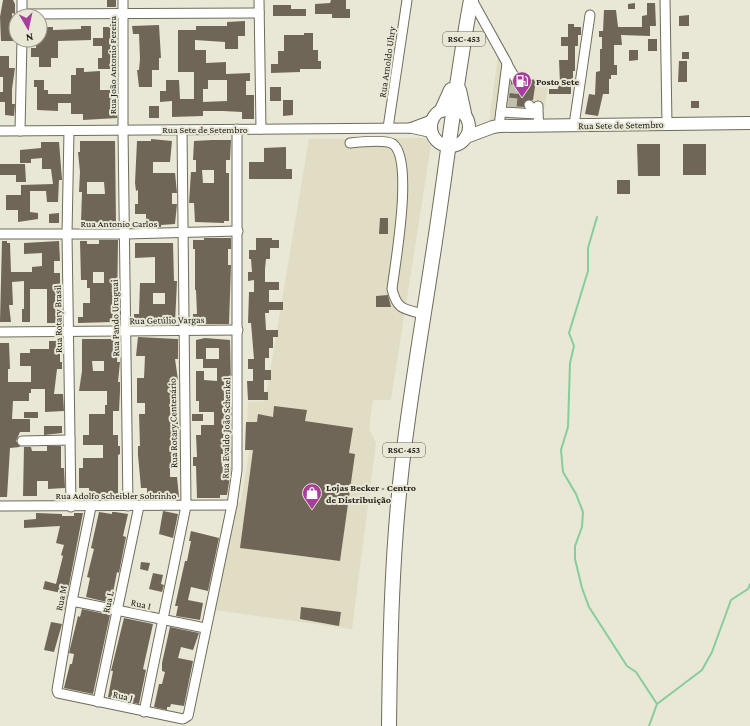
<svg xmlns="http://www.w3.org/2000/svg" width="750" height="726" font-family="'Crimson Pro',serif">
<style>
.built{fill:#e0ddc4}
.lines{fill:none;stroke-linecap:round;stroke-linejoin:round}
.stream{stroke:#85ce9b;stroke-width:2}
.building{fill:#706658;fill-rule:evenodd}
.minor-tunnel{stroke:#c1c0b0;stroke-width:9;stroke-dasharray:9 4.5;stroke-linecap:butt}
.minor-casing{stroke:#6e6c5c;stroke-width:11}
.major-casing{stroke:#6e6c5c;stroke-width:14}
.highway-casing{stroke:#6e6c5c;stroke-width:16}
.minor{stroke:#fff;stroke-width:9}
.major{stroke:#fff;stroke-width:12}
.highway{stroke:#fff;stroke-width:14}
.labels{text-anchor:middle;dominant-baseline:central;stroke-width:4;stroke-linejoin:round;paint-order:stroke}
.shield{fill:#e9e7d5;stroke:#5e5d54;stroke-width:1}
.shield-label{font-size:9px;font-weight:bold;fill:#23221c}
.street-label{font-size:10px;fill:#23221c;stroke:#e9e7d5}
.poi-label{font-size:10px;font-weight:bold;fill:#23221c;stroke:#e9e7d5;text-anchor:start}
</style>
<rect width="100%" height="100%" fill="#e9e7d5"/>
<!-- built -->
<g class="built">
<path d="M500,42L522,79L549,82L542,120L489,121Z"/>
<path d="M425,138L431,145L391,400H373L369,429L376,443L352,629L215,610L238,503L241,501L254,423L247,421L248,402L265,401L309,139Z"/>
</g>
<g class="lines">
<!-- stream -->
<g class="stream">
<path d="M597,217L588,248V271L569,333L574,346L570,363L568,427L561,450L563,472L576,494L583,512L582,527L575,546V559L582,588L589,607L627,666L636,672L657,704"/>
<path d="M649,726L657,704L702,670L712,652L731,600L748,589L750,584"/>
</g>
</g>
<!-- building -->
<g class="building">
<path d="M3,0H13L15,4V14L12,13L14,41H1L0,17Z"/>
<rect x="107" y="0" width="9" height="7"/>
<path d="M331,0H346V9H350V18H332V14H315V4L330,3Z"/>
<path d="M635,3V9H628V4Z"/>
<path d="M647,3H655L656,26H650V36L621,35L622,45H614V65H617V75H611V79H609V94H603L598,116L585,114L589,94L595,95L596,72L600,71V49H602V37H599V31H603L604,10H616L618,27H642V16L647,15Z"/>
<path d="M273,5H291V9H306V16H273Z"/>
<path d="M689,15V26H679V16Z"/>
<path d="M245,21V36H238V49H225V42L195,40V50H206V63L226,62V74L250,73V81H246V95H254V119H242V112L223,111H203V116L172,117V101L160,102V91H166V80H179L180,99H194V72H178V30H196V26H227V22ZM208,80H227V101L203,102V89H208Z"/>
<path d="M568,24H574V27H581V35H578V46H575V71H573V79H571V94H549V89H558V83H560L559,60H568V46H561V37H568Z"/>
<path d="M159,25L161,58H159V70H152V87H139L137,70H139L140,59L139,34H133L132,26Z"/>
<path d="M81,26H91V40L58,41V58H51V67H39V57H31V48H36V40H40V27H53V30L81,29Z"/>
<path d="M103,27H117V47H115V58H110V69H98V58H102V46H93V38H103Z"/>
<path d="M304,33H313V50H318V61H321V69H300V72L271,73V64H278V51H284V35H304Z"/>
<rect x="648" y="39" width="9" height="12"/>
<path d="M629,50H638V60L629,61Z"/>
<rect x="682" y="52" width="7" height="7"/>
<path d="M0,56H9V68H15L12,89V104H15L14,116L5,115V102H0V92H3V77H0Z"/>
<path d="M679,61H687V82H678Z"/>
<path d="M76,68H84V72L100,71V90H117V118L83,120V114H71V103H58V111L37,110V87H34V80H44V90H48V94H71V75H76Z"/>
<path d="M521,78L536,80L533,100L525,101L524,107L508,106L511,82L518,83Z"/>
<rect x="270" y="87" width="11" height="14"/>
<path d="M283,100H293V115L283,116Z"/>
<rect x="691" y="101" width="8" height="7"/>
<rect x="149" y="106" width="10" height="12"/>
<path d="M151,139L172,141L170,162H153V173H175L177,193H172V204H177L175,224L161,225V227L146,226V214H135V204H138V190L136,191L135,183L137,141H151Z"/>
<path d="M212,140H231L230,160H226V173H229V221H224V223L195,222L194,203H189L191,172H196V160H193L194,141ZM202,170H214V183H203Z"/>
<path d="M80,141H115L116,223L81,222L82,192H79L80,172L78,152H80ZM87,182H104L105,194H87Z"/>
<path d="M41,142H59L62,180H59L58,202H47L46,191H30V212L38,213V219L18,222V210H6V195H21V185L53,184L51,169H42V158L31,159V163H20V150L41,148Z"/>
<path d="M637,144H660V176H638Z"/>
<rect x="683" y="144" width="23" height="31"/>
<path d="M286,147V169H292V179H249V162H264V148Z"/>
<path d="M0,164H25L26,182H16V175H0Z"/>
<rect x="617" y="180" width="13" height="14"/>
<path d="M59,213V223H49V214Z"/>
<path d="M380,218H388V234H379Z"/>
<path d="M204,238H231V249H228V265H231L229,324H193V314H197L196,290H195V249H193V240H204Z"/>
<path d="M256,238H272V240H279V248H270V259H266L265,269V282H279V290H269V302H283V310H269V313H265L266,330H278V337H273V348H269V358H265V370H271V380H264V392H268V400H248L247,381H253V369H248V359H254L251,323H248L249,292H254V280L248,281V272H252L251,259H249V250H256Z"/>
<path d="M99,240H118L117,309H113V322L78,323V317H83V303H90V288H87V280H81L80,241H87V244H99ZM93,272H104V283H93Z"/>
<path d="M2,241H7V243H10L11,272H32V267L42,266V253L24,254V243L59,241L60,261H54V273H60V286H62L60,323H47V289H30V322H22V309H24V281L12,282L13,305H9L11,322H0Z"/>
<path d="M135,243H173L174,281H177L175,323H149V321H134V314H139L140,283H155V257L135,258ZM153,293H165V304H153Z"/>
<path d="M388,295L391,307H376V296Z"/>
<path d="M138,337L178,339V359H175L178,380H174L176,402H173V414H178V424H174L176,466H170V477H177L179,497L147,498V488H141L138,455V446H140L139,414H145V403H137V378H144L145,356H136Z"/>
<path d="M205,338L230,340L231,388H224V404H231V454H221L222,467H231V470L227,495H220V498H197L196,466H193V457H197L196,435H201V425H214V412H199V401H196V371H204V380L217,381V368H203V359H219V348H206V359H196V340Z"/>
<path d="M82,339H118L117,362H120L118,382H120V391L119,411H113V435H118V446H120V454L118,455V496L89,497V488H79V468H83V458H103V445H83V435H89V414H105V405H107V391H79L82,371ZM92,361H104V371H93Z"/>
<path d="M49,341H63V349H60V362H62V369H57L54,394H63L64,411L45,412V389H31V393H29V401H13L12,419H30V432H20L16,441L20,447L10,448L7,497H0V343H9L10,369H8V382H31V366H20V353H30V349H49Z"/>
<path d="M274,406L307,410L305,421L353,428L349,453L355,454L340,561L240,548L253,450H245L246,422H257L258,414L273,417Z"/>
<rect x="24" y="412" width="14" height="6"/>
<rect x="192" y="414" width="11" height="7"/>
<path d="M44,426H62V433L44,435Z"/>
<path d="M47,446H61V468H64L65,488L48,489V481H37V496H23L24,447H31L32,451H47Z"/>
<path d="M163,511L178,514L173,538L159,534Z"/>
<path d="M99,512L112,514V512H115L128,514L123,536L126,537L124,547L119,573L117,572L111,603L86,597L90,578L87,577L94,549L91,548Z"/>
<path d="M36,513L62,514V516H74V513H83L64,611L57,610L61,593L43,589L45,581L56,584L63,556L61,555L64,545L56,543L60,526L24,528V520L36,519Z"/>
<path d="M191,531L219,538L208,591L191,587L188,600L203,603L200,620L176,616L178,606H175L185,561H187L191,541H189Z"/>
<path d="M141,562L150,563L148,571L140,569Z"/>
<path d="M153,573L163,575L161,584L164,585L162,592L149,589Z"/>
<path d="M301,607L341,612L339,626L300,619Z"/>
<path d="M82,609L110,615L93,694L64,688L70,664H72L74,654L69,653L78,616L80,617Z"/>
<path d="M124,618L153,624L143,669L146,670L139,704L108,697L113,671H111Z"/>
<path d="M51,622L62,624L54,652L44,650Z"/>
<path d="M170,627L199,633L193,650L181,647L178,658L193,661L184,706L171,704L170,707H167V710L154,707L159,684H162L165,672L162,671V663Z"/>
</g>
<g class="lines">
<!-- minor-tunnel -->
<path class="minor-tunnel" d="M512,107L515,78"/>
<defs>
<g id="minor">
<path d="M123,0V130L128,506"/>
<path d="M259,0L261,129"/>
<path d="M472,0L507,63L499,126"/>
<path d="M665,0L667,124"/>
<path d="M22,14L259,13"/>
<path d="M22,16V0"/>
<path d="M507,64L515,78"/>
<path d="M529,105L538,114V106"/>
<path d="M501,112L538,114L539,126"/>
<path d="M574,125L590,15"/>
<path d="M388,128L407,0"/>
<path d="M410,128L434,119"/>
<path d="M0,131L410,128L433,133"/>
<path d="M20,131L22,40"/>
<path d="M69,131L67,234L71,507"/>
<path d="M350,143C360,142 385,139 393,144C414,160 395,264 392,289C397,310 404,309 423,314"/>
<path d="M0,234H125L238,231"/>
<path d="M0,332L238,330"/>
<path d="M22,441L70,440"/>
<path d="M0,506L232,505"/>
<path d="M91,507L72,601L57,690L58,693L183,719L188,716L232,505L237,470V129"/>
<path d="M72,601L205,628"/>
<path d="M98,702L139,506"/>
<path d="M144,712L186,506L182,130"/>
</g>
<g id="major">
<circle cx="450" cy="127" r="19"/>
<path d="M466,137L493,127L499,126L750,123"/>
</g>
<g id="highway">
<path d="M459,90L464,113"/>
<path d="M442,110L451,90"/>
<path d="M389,726C390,639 392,552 402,465C412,379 428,293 440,207C450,138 458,69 471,0"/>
</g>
</defs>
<!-- minor casing -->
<use href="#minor" class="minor-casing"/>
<!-- major casing -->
<use href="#major" class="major-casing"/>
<!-- highway casing -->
<use href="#highway" class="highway-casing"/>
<!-- minor -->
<use href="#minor" class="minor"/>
<!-- major -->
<use href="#major" class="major"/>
<!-- highway -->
<use href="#highway" class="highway"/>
</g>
<!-- icons -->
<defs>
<symbol id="fuel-pin" viewBox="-11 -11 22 30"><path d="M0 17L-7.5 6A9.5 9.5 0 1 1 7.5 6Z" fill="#a83d9d" stroke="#e9e7d5"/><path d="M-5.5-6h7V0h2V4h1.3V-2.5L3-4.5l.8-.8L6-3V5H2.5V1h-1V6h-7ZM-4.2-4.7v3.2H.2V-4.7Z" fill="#fff"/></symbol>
<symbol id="shop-pin" viewBox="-11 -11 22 30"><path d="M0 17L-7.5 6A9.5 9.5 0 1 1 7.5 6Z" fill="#a83d9d" stroke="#e9e7d5"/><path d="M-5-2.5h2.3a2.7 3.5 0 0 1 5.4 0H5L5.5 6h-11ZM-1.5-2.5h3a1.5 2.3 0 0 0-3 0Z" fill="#fff"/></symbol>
</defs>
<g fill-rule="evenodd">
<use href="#fuel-pin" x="511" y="70" width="22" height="30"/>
<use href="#shop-pin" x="301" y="482" width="22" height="30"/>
</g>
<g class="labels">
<!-- shield labels -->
<g class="shield">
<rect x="443" y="32" width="42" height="14" rx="3"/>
<rect x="383" y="443" width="42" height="14" rx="3"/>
</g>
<g class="shield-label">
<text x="464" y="39">RSC-453</text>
<text x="404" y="450">RSC-453</text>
</g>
<!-- street labels -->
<g class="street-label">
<text transform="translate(387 62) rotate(-82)">Rua Arnoldo Uhry</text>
<text transform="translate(112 65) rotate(-90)">Rua João Antonio Pereira</text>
<text transform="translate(621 125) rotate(-1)">Rua Sete de Setembro</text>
<text x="205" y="129">Rua Sete de Setembro</text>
<text x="119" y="223">Rua Antonio Carlos</text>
<text transform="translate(115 318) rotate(-91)">Rua Pando Uruguai</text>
<text transform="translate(58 319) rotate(-91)">Rua Rotary Brasil</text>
<text transform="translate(167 320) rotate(-1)">Rua Getúlio Vargas</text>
<text transform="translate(173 423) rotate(-91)">Rua Rotary Centenário</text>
<text transform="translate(226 428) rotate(-89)">Rua Evaldo João Schenkel</text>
<text x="116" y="495">Rua Adolfo Scheibler Sobrinho</text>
<text transform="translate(61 598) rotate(-79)">Rua M</text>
<text transform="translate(108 602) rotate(-78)">Rua L</text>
<text transform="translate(141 604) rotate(12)">Rua I</text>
<text transform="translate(123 696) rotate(13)">Rua J</text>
</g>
<!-- poi labels -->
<g class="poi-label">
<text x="536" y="81">Posto Sete</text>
<text x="326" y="487">Lojas Becker - Centro<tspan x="326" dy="12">de Distribuição</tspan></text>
</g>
</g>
<!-- north arrow -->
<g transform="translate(28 28) rotate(171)"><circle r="19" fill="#e9e7d5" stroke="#9a988b"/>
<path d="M0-3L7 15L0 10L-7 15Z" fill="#a83d9d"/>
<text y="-6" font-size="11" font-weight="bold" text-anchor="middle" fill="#23221c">N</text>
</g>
</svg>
